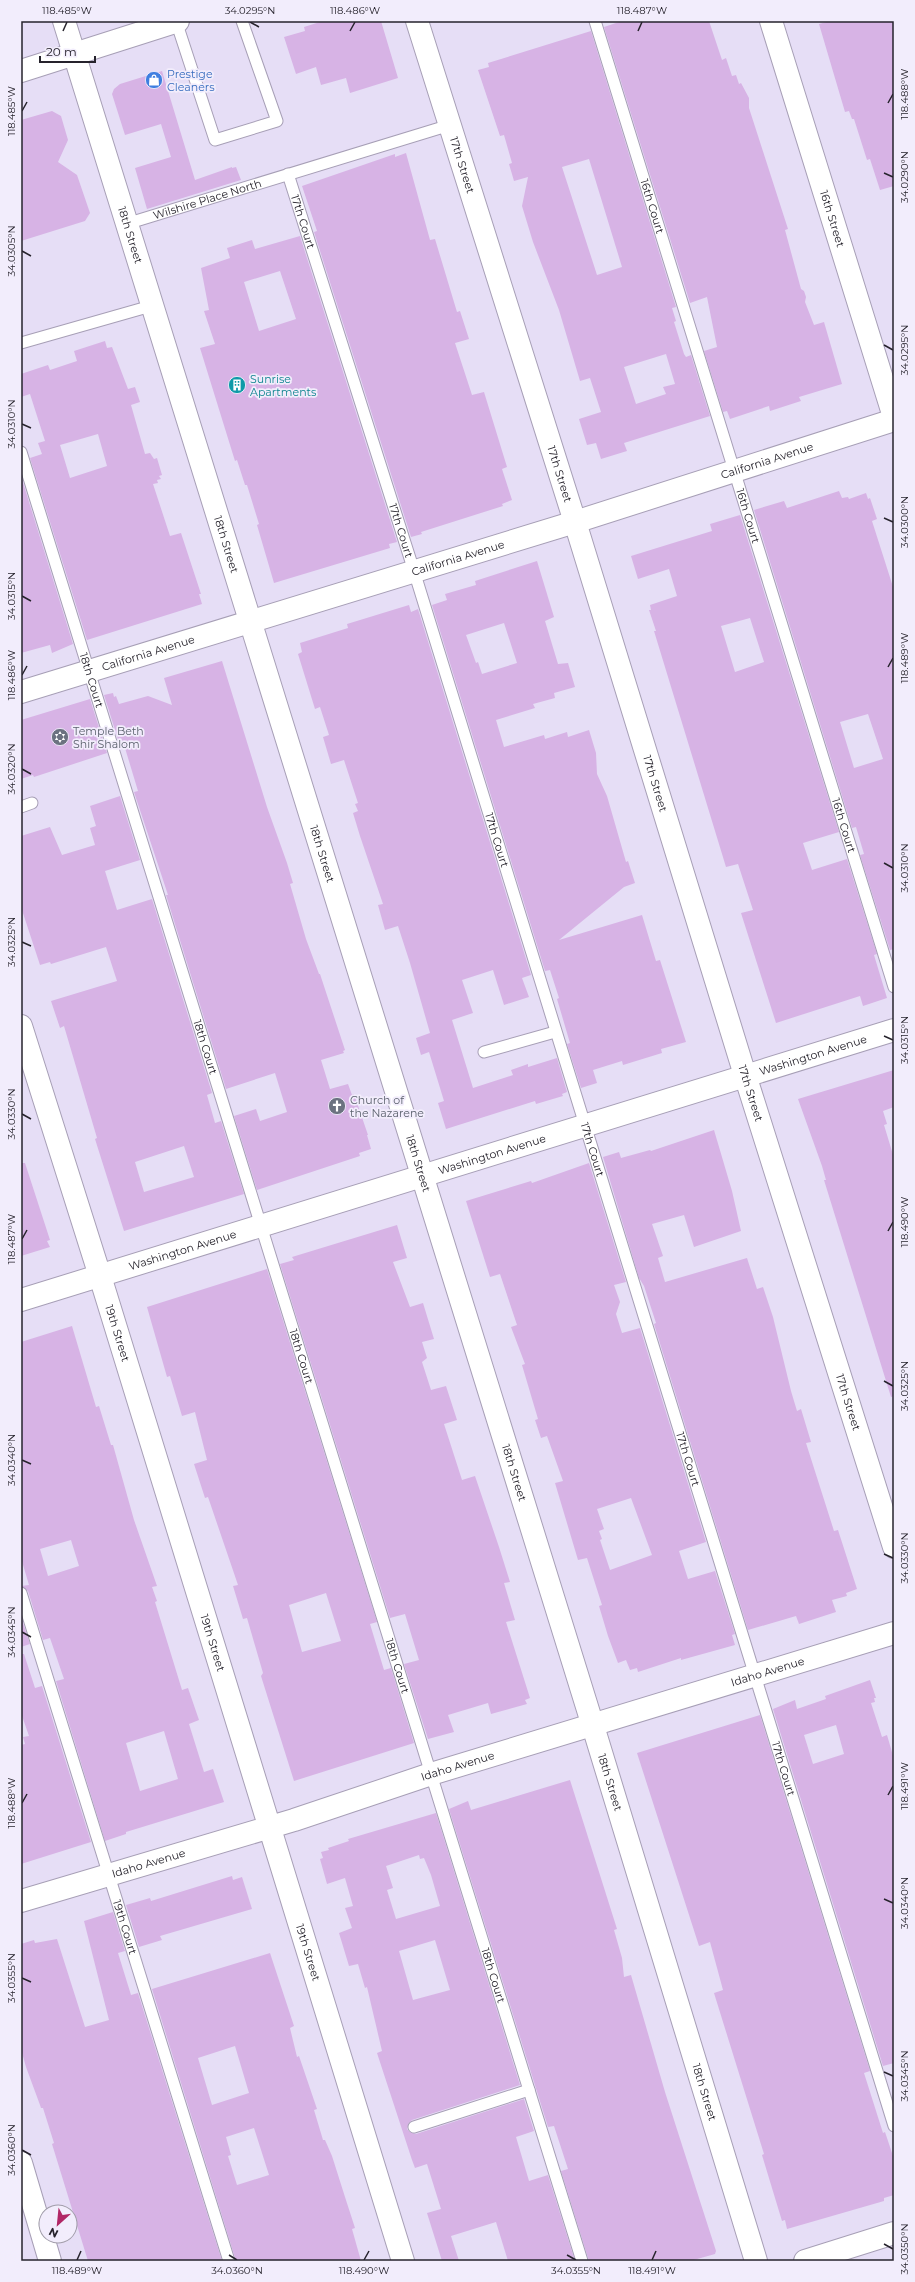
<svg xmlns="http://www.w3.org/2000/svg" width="915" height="2282" font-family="Montserrat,sans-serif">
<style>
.building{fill:#d7b3e5;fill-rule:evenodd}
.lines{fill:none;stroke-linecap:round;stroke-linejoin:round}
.service-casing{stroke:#a79fb6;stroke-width:13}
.minor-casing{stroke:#a79fb6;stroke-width:24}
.tertiary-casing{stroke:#a79fb6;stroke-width:24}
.primary-casing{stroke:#a79fb6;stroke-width:24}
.service{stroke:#fff;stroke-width:11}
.minor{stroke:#fff;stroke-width:22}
.tertiary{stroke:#fff;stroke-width:22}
.primary{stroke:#fff;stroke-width:22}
.ticks{fill:none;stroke:#26232c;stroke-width:1.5}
.labels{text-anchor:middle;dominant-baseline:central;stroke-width:3.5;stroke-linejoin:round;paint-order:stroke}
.shop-label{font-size:11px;fill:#366cbe;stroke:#f2edfc;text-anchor:start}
.street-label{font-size:11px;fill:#26232c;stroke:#f2edfc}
.culture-label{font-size:11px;fill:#0d838f;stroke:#f2edfc;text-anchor:start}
.worship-label{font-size:11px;fill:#5b616d;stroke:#f2edfc;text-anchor:start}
.neatline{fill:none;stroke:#26232c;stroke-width:1.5}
.ticks-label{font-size:10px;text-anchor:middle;fill:#26232c}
</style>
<rect width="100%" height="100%" fill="#e6def6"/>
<!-- building -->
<g class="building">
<path d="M323,21H381L398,78L350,93L346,78L321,85L316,67L296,74L284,37L305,31L304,27Z"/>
<path d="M622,21H709L722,60L726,58L732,76L736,75L739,84L741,83L749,98V108L788,229L785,230L801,289L804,291L806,297L805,302L814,325L824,322L842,384L799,397L801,401L770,411L769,406L730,419L727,411L723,412L704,351L717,347L707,297L690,303L604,27Z"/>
<path d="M830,21H894V186L880,190L870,159L867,160L854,119H852L849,111L845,112L819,24Z"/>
<path d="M591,31L676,307L672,308L676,321L674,322L684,354L686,357L691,355L710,416L624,443L627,451L601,459L596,443L587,445L579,419L601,412L590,378L580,381L559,310L533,242L522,206L528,177L514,181L509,164L512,163L504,135L500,136L478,70L489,67L488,63ZM589,159L622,267L597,275L562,167ZM666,354L675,384L663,387L666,394L636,404L624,367Z"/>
<path d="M162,71L195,180L232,167V168L236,167L241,180L147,209L135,168L171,157L161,124L125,135L112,94L114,89L120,84Z"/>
<path d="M52,111L61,116L68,140L58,162L77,175L90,213L85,221L21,241V120Z"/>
<path d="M406,153L430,240L435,239L457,312L460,311L469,339L455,343L472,395L484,392L507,467L502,469L512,500L502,504L503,506L421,532L422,534L411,537L314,232L317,231L302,186L395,154V157Z"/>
<path d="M300,236L397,542L389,544L390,548L274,583L257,525L259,524L247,485H245L237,460L235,461L200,348L215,344L204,311L209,310L201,268L230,258L227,248L252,240L255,249ZM280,271L296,319L259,331L244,282Z"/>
<path d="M105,341L107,348L112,347L128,389L135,387L140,402L131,405L145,454L150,453L154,459L157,458L162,475L159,476L161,479L157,480L158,483L153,484L170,536L181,533L201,594H199L202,604L87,640L30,458L42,454L38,443L45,441L30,394L21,397V374L48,365L50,370L77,361L74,351ZM98,434L107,466L70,478L60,445Z"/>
<path d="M21,476L73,644L52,653L50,645L21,653Z"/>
<path d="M839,491L842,498L848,497L849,499L866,493L868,499L870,498L877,519L872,521L894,590V949L890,950L860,855L864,854L856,827L852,828L754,510L784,501L787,508ZM868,714L883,759L854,768L840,722Z"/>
<path d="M740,515L839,832L803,843L812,870L847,859L877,954L874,955L887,998L863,1006L860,996L776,1023L741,913L753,910L738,864L726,867L654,631H656L649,610H651L650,605L677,596L669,569L638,579L631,556L712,531L710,524ZM750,618L764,662L735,672L721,626Z"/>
<path d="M537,561L554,617L545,621L558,664L568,663L575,687L554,693L555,698L533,704L535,708L496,720L504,747L544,735L545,739L567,732L568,737L589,730L596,753L597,774L607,796L626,862L628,861L635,883L624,887L559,940L642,915L656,961L660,960L686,1042L661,1049L662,1053L623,1065L622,1061L593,1070L597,1083L581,1088L567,1044L570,1043L557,999L559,998L550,970L545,971L432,605L447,600L445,594L476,585L475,581ZM504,623L517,663L482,674L478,662L476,663L466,635Z"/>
<path d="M409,605L411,612L418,609L531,975L522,978L529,997L504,1005L493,970L462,980L473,1013L452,1020L473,1088L513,1075L511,1070L528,1064V1067L557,1058L567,1092L562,1094L563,1096L536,1104L535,1101L446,1129L438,1103L444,1101L429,1052L421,1055L416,1038L430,1033L410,963L398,926L385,930L378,905L383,904L360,836L353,813L358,811L355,804L358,803L344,760L331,764L323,737L329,735L320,707L315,709L298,654L302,652L300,643L348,628L347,624Z"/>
<path d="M222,661L267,807L287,863L293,883L290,884L306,939L319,974H320L345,1050L343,1051L344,1053L321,1060L330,1089L348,1084L352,1095L354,1094L368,1135H367L371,1149L359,1153L360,1156L257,1190L234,1116L256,1109L260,1121L287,1112L275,1073L226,1089L166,895H168L134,792L138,791L125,748L121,749L104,695L113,693L114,697L116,696L119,704L148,696L172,705L164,678Z"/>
<path d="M90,699L107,753L34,777L33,775L21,779V720Z"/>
<path d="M120,796L140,860L105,871L117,910L152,899L212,1093L207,1095L215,1123L221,1121L244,1194L124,1231L95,1139L97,1138L64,1026L60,1028L51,1001L117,981L106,947L51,964L50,962L40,965L21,907V836L50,827L62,855L95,845L90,828L96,826L90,806ZM184,1146L194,1177L144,1192L135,1162Z"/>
<path d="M894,1070V1107L883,1111L887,1124L884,1125L894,1158V1396L891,1397L824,1180H826L822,1166L798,1099Z"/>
<path d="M714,1130L732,1191L741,1231L694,1247L684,1215L652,1224L663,1256L658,1258L665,1282L747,1258L757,1289L763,1287L773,1317L791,1391L797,1411L801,1409L811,1442L806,1443L834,1531L838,1530L857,1589L846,1593L847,1596L832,1600L836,1612L799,1624L796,1616L748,1630L654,1324L656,1323L644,1286L639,1278L603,1157L619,1152L621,1158L650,1150L651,1151Z"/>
<path d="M21,1163H25L50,1240L47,1241L50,1247L21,1256Z"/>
<path d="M589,1163L626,1282L614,1285L620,1302L616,1314L622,1333L640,1328L706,1542L679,1551L688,1579L715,1571L735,1634L732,1635L735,1645L681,1660V1658L638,1672L637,1668L630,1670L626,1660L618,1663L608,1636L599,1606L602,1605L587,1558L578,1560L555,1483L563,1481L547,1436L541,1438L535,1420L538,1419L522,1365L525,1364L511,1327L517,1325L500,1274L490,1277L466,1201L531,1181L532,1183ZM631,1498L652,1555L610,1570L600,1540L602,1539L599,1531L604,1529L597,1509Z"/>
<path d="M397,1225L407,1258L393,1262L410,1307L423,1303L434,1339L422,1342L427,1358L422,1362L431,1390L446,1386L457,1420L444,1424L462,1480L475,1476L499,1547L510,1582L504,1583L515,1620L506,1622L530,1698L525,1700L527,1704L491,1714L488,1703L448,1715L454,1732L428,1739L404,1664L419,1660L405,1614L390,1618L280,1264L294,1260L292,1257Z"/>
<path d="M267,1269L377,1622L370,1624L384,1670L391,1668L414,1743L294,1781L261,1676L263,1673L247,1618L243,1619L233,1586L238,1585L208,1497L205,1498L194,1464L207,1460L195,1412L182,1416L170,1376L167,1377L147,1307ZM326,1593L341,1641L302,1652L289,1605Z"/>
<path d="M72,1326L96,1407L99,1406L111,1445H113L134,1520L157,1586L152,1587L157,1601L155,1602L182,1690L188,1688L199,1720L189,1724L204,1772L213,1769L224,1802L126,1832V1834L105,1841L56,1681L64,1679L50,1638L43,1640L28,1591L21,1586L29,1585L21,1558V1342ZM71,1540L79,1566L48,1576L40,1549ZM164,1731L178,1779L140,1791L126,1743Z"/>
<path d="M21,1617L30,1644L21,1647Z"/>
<path d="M21,1654H24L35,1688L42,1686L91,1842L21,1864V1745L25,1744L23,1737L29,1736L21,1713Z"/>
<path d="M870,1680L876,1698H874L875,1702L871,1703L882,1737L887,1735L894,1759V2063L883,2066L773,1709L795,1700L797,1709L826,1699L825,1696ZM836,1725L844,1754L813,1764L804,1735Z"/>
<path d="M760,1715L870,2071L864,2073L883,2133L885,2132L894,2159V2195L884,2198V2201L787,2229L785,2220L782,2221L765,2165L762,2155L764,2154L714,1993L723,1990L710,1942L699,1946L637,1753Z"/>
<path d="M570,1780L617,1929L614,1930L622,1958L624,1977L631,1975L665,2092L716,2251L715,2254L690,2261H589L561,2171L568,2169L554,2126L548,2127L449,1809L468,1801L471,1810Z"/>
<path d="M436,1813L520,2085L412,2120L409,2123L407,2129L410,2132L416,2134L524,2099L534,2131L516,2137L529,2181L548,2175L575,2261H508L496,2222L451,2236L459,2261H442L427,2213L441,2209L427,2164L415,2168L412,2160L377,2053L382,2051L367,1987L365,1988L358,1964L349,1966L339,1933L352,1928L345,1908L353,1906L345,1878L327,1884L320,1859L323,1858L321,1852L329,1850L328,1848L349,1841L348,1839ZM419,1855L420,1859L424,1858L431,1875L440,1906L396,1919L387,1890L393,1888L386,1866ZM435,1940L450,1990L413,2000L399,1951Z"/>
<path d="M232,1876L233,1880L242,1877L252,1909L160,1936L162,1940L139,1947L126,1905L150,1898L151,1901Z"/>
<path d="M113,1912L125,1951L118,1953L131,1995L138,1993L222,2261H88L52,2144L54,2143L43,2108H41L40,2105L26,2067L21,2049V1944L34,1940L35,1943L57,1939L85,2027L109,2020L84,1921Z"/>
<path d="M270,1953L294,2026L290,2028L297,2057L299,2056L317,2109L314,2110L323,2140H325L332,2156L345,2197L355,2228L352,2229L361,2261H236L152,1989ZM235,2046L249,2093L212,2105L198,2058ZM254,2128L269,2175L237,2185L228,2156L231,2155L226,2137Z"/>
</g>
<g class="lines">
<defs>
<g id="service">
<path d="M176,21L215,140L277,121L242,21"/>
<path id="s1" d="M595,21L894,987"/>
<path id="s2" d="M288,174L414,571L894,2126"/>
<path id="s3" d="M126,224L450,125"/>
<path d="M21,343L151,306"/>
<path id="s4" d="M21,452L582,2261"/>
<path d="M21,807L32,803"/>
<path d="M484,1052L555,1032"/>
<path id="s5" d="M21,1593L229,2261"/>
<path d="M414,2127L529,2090"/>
</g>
<g id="minor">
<path id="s6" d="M64,21L593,1726L756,2261"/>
<path id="s7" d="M771,21L894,417"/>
<path id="s8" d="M21,692L575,522L894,420"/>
<path id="s9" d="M21,1026L100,1276L403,2261"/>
<path id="s10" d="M21,1300L894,1030"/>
<path id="s11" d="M21,1901L294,1820L431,1774L894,1633"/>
</g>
<g id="tertiary">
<path id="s12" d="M417,21L575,522L745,1075L894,1547"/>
<path d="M21,2163L50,2261"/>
<path d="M805,2261L894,2233"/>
</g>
<path id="primary" d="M21,71L178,21"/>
</defs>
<!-- service casing -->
<use href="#service" class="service-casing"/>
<!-- minor casing -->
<use href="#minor" class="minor-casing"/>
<!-- tertiary casing -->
<use href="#tertiary" class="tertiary-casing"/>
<!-- primary casing -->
<use href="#primary" class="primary-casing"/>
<!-- service -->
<use href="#service" class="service"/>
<!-- minor -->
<use href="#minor" class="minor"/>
<!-- tertiary -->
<use href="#tertiary" class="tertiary"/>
<!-- primary -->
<use href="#primary" class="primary"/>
</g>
<!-- ticks -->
<path class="ticks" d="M250,22L259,27M63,31L67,22M350,31L355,22M638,31L642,22M888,103L893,94M22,111L27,102M884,173L893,177M22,251L31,256M884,345L893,350M22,424L31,428M884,518L893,522M22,596L31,601M888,667L893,658M22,675L27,666M22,769L31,774M884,863L893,868M22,942L31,946M884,1036L893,1040M22,1114L31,1119M888,1231L893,1222M22,1239L27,1230M884,1381L893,1386M22,1460L31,1464M884,1554L893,1558M22,1632L31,1637M888,1795L893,1786M22,1803L27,1794M884,1899L893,1903M22,1978L31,1982M884,2072L893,2076M22,2150L31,2155M884,2244L893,2249M229,2255L237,2260M567,2255L576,2260M77,2260L81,2251M364,2260L369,2251M652,2260L656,2251"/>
<!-- icons -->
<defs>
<symbol id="shop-disc" viewBox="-11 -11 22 22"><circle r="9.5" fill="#3f7fe0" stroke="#f2edfc"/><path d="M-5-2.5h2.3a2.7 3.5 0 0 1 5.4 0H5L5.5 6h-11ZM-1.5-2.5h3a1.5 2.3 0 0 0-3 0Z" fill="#fff"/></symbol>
<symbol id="building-disc" viewBox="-11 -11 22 22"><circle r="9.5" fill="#0f9aa8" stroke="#f2edfc"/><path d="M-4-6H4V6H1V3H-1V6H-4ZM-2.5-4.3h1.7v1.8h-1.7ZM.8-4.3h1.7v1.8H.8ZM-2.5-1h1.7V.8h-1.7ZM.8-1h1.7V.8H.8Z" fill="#fff"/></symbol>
<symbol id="synagogue-disc" viewBox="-11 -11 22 22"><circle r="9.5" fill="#6b7280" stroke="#f2edfc"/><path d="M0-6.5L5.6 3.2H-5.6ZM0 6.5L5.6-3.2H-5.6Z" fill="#fff"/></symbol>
<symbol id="church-disc" viewBox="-11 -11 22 22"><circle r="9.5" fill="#6b7280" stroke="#f2edfc"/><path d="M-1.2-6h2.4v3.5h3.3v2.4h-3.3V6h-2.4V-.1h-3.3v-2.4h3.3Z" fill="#fff"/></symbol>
</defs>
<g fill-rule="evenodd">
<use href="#shop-disc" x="144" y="70" width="20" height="20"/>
<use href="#building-disc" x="227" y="375" width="20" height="20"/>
<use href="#synagogue-disc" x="50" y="727" width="20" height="20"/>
<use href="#church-disc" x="327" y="1096" width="20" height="20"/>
</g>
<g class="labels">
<!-- shop labels -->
<g class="shop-label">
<text x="167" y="74">Prestige<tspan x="167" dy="13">Cleaners</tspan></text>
</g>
<!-- street labels -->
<g class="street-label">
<text stroke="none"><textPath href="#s12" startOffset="151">17th Street</textPath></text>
<text stroke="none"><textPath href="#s3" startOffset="85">Wilshire Place North</textPath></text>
<text stroke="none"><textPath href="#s1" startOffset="194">16th Court</textPath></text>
<text stroke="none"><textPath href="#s7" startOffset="207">16th Street</textPath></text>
<text stroke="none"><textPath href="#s2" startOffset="50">17th Court</textPath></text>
<text stroke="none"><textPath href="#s6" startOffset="224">18th Street</textPath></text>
<text stroke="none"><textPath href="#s8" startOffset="781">California Avenue</textPath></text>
<text stroke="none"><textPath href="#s12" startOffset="475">17th Street</textPath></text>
<text stroke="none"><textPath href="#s1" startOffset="518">16th Court</textPath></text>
<text stroke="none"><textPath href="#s2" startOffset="374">17th Court</textPath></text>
<text stroke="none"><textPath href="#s6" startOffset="548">18th Street</textPath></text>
<text stroke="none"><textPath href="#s8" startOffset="457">California Avenue</textPath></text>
<text stroke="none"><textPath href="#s8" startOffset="133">California Avenue</textPath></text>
<text stroke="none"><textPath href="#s4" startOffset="239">18th Court</textPath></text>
<text stroke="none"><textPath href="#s12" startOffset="799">17th Street</textPath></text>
<text stroke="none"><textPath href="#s1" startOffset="842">16th Court</textPath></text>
<text stroke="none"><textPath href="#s2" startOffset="698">17th Court</textPath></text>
<text stroke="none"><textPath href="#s6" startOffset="872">18th Street</textPath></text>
<text stroke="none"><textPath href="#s4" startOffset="623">18th Court</textPath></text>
<text stroke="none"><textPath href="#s10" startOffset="829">Washington Avenue</textPath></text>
<text stroke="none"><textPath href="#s12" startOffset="1123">17th Street</textPath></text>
<text stroke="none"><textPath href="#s2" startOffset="1022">17th Court</textPath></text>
<text stroke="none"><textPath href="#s10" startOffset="493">Washington Avenue</textPath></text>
<text stroke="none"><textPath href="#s6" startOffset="1196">18th Street</textPath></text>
<text stroke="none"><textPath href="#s10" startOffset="169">Washington Avenue</textPath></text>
<text stroke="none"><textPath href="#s9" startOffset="322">19th Street</textPath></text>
<text stroke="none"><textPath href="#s4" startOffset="947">18th Court</textPath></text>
<text stroke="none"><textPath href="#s12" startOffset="1447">17th Street</textPath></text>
<text stroke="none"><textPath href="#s2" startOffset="1346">17th Court</textPath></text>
<text stroke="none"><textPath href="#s6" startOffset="1520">18th Street</textPath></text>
<text stroke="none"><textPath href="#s9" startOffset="646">19th Street</textPath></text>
<text stroke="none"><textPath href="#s4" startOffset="1271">18th Court</textPath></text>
<text stroke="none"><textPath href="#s11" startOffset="781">Idaho Avenue</textPath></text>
<text stroke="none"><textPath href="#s11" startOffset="457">Idaho Avenue</textPath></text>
<text stroke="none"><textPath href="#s2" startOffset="1670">17th Court</textPath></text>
<text stroke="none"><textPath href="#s6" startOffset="1844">18th Street</textPath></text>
<text stroke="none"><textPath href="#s11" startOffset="133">Idaho Avenue</textPath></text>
<text stroke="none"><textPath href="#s5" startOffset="350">19th Court</textPath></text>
<text stroke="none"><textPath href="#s9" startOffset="970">19th Street</textPath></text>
<text stroke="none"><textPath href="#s4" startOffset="1595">18th Court</textPath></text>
<text stroke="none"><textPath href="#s6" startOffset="2168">18th Street</textPath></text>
</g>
<!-- culture labels -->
<g class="culture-label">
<text x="250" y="379">Sunrise<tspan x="250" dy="13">Apartments</tspan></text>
</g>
<!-- worship labels -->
<g class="worship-label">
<text x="73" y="731">Temple Beth<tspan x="73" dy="13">Shir Shalom</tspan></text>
<text x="350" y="1100">Church of<tspan x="350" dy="13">the Nazarene</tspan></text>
</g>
</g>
<!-- border -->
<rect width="915" height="2282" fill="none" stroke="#f2edfc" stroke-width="44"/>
<!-- north arrow -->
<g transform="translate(58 2224) rotate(207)"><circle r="19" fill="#f2edfc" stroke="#a09ca9"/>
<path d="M0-3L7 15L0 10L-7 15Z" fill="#b12766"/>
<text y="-6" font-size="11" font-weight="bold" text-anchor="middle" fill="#26232c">N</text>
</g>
<!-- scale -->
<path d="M40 56v6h55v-6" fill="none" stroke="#26232c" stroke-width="2"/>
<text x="46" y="56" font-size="12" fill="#26232c" stroke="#f2edfc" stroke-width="3" paint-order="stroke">20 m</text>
<rect x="22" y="22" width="871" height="2238" class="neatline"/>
<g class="ticks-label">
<text x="67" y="14">118.485°W</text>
<text x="250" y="14">34.0295°N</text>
<text x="355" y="14">118.486°W</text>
<text x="642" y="14">118.487°W</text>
<text transform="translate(904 94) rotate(-90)" y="4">118.488°W</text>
<text transform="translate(11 111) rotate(-90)" y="4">118.485°W</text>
<text transform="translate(904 177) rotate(-90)" y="4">34.0290°N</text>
<text transform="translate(11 251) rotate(-90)" y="4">34.0305°N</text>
<text transform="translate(904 350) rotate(-90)" y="4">34.0295°N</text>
<text transform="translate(11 424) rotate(-90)" y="4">34.0310°N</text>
<text transform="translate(904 522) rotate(-90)" y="4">34.0300°N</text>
<text transform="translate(11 596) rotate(-90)" y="4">34.0315°N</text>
<text transform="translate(904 658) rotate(-90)" y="4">118.489°W</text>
<text transform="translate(11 675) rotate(-90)" y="4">118.486°W</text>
<text transform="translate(11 769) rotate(-90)" y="4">34.0320°N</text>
<text transform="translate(904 868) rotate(-90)" y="4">34.0310°N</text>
<text transform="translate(11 942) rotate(-90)" y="4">34.0325°N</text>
<text transform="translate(904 1040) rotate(-90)" y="4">34.0315°N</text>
<text transform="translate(11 1114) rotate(-90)" y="4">34.0330°N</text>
<text transform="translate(904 1222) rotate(-90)" y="4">118.490°W</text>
<text transform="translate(11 1239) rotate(-90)" y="4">118.487°W</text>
<text transform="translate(904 1386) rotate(-90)" y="4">34.0325°N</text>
<text transform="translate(11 1460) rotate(-90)" y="4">34.0340°N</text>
<text transform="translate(904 1558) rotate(-90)" y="4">34.0330°N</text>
<text transform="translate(11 1632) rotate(-90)" y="4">34.0345°N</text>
<text transform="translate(904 1786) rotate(-90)" y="4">118.491°W</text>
<text transform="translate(11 1803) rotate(-90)" y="4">118.488°W</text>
<text transform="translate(904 1903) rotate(-90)" y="4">34.0340°N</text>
<text transform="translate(11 1978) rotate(-90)" y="4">34.0355°N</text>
<text transform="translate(904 2076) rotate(-90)" y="4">34.0345°N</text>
<text transform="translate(11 2150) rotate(-90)" y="4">34.0360°N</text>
<text transform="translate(904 2249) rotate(-90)" y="4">34.0350°N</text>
<text x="77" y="2274">118.489°W</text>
<text x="237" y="2274">34.0360°N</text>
<text x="364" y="2274">118.490°W</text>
<text x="576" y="2274">34.0355°N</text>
<text x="652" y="2274">118.491°W</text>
</g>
</svg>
